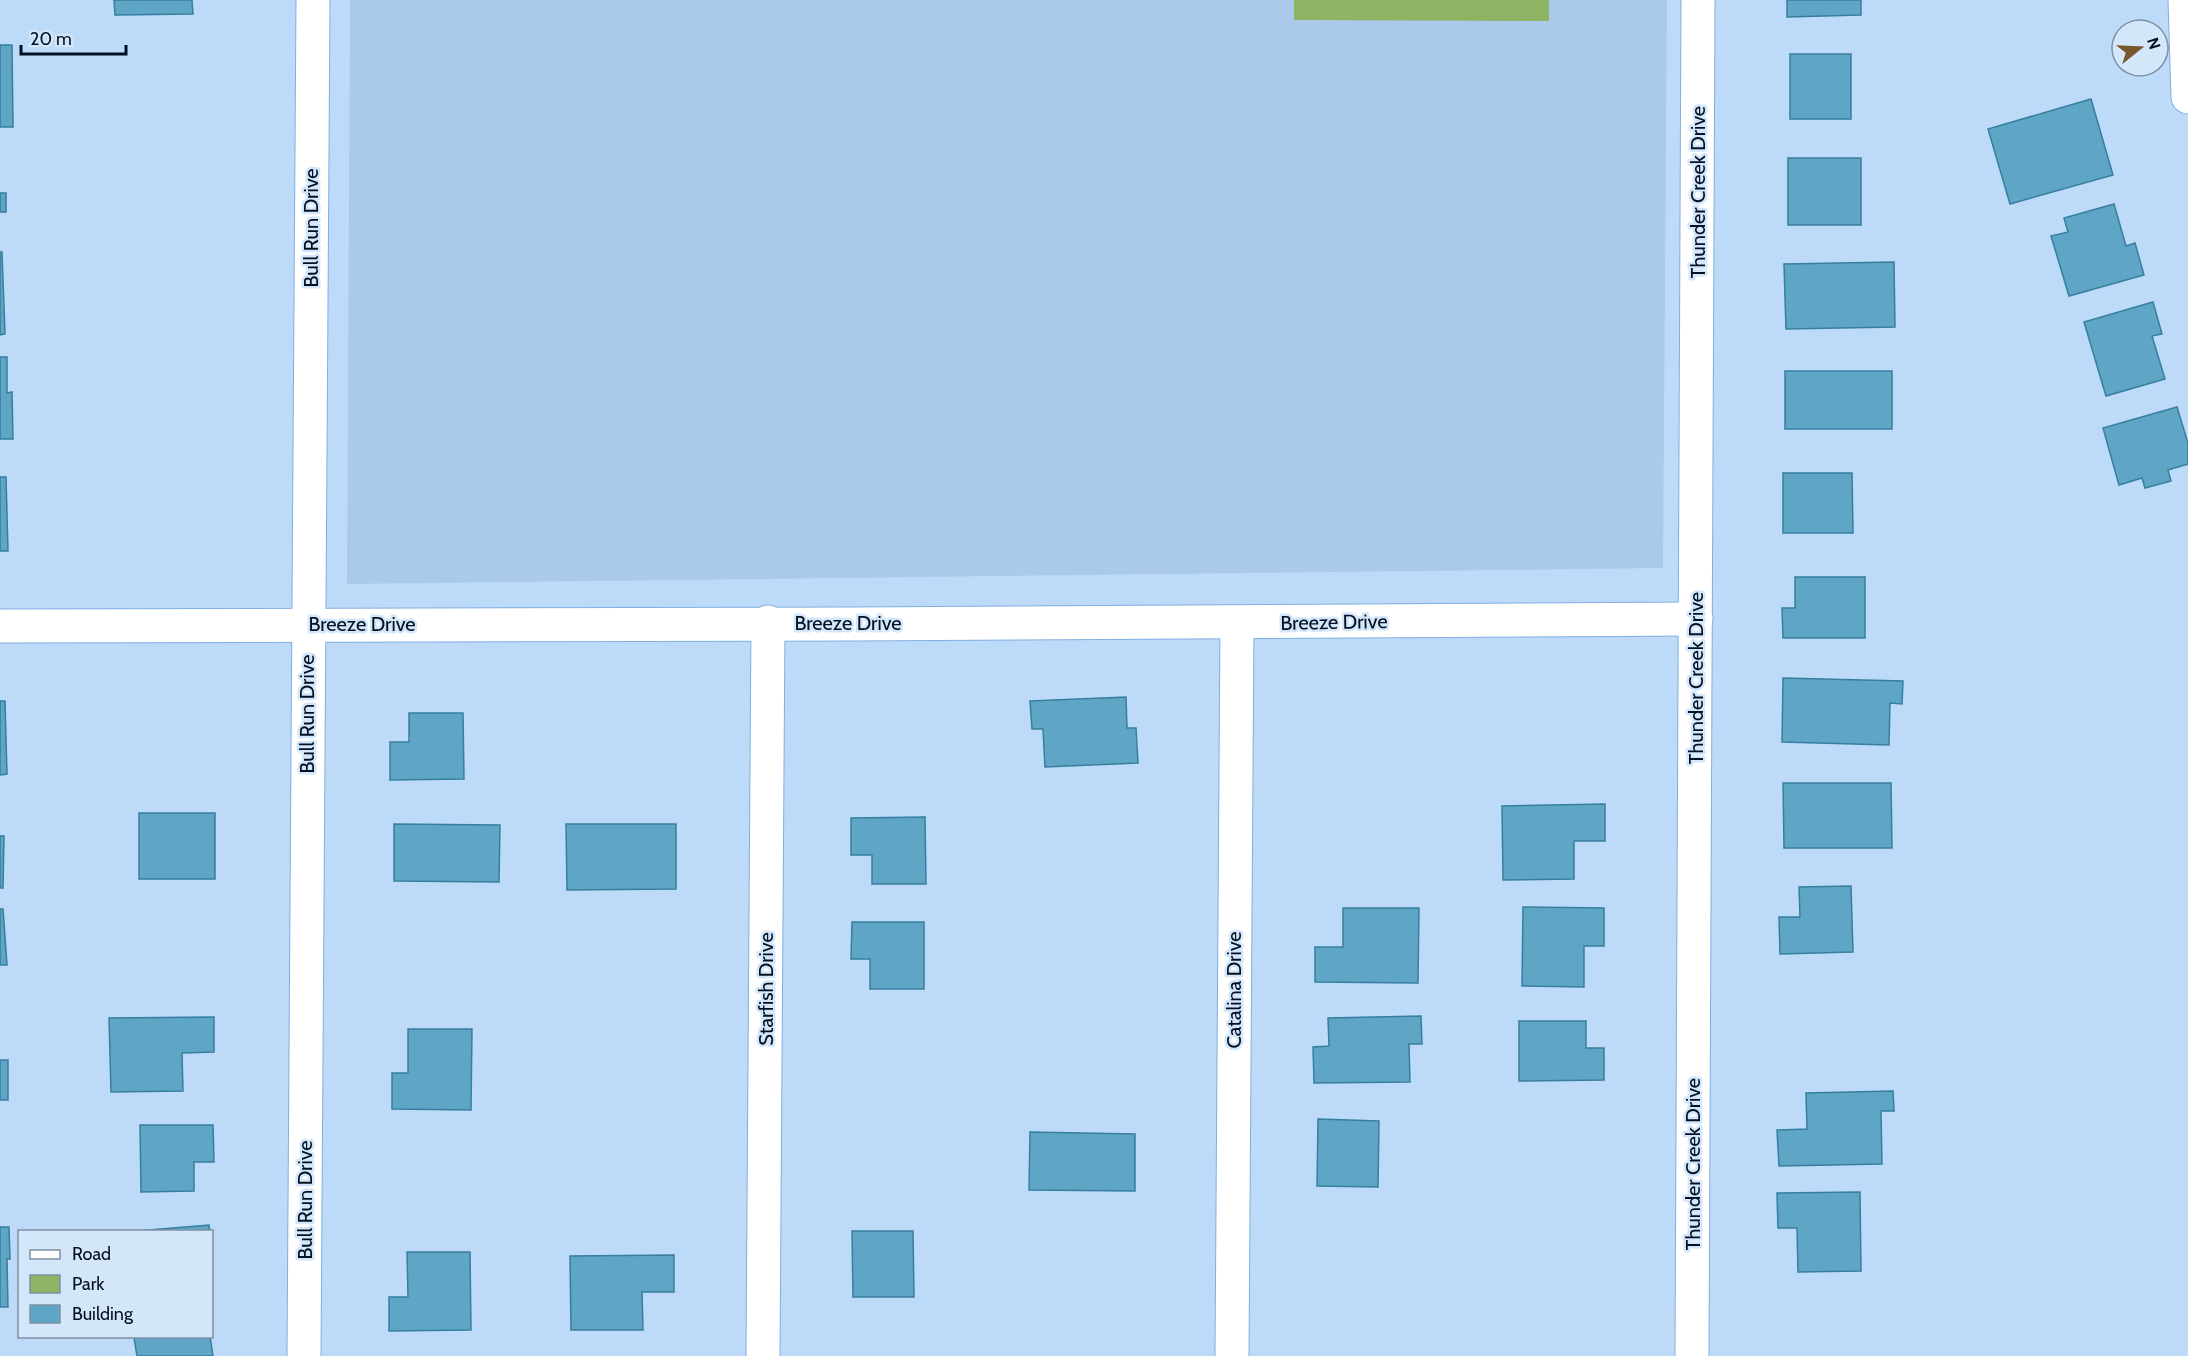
<svg xmlns="http://www.w3.org/2000/svg" width="2188" height="1356" font-family="Cabin,sans-serif">
<style>
.built{fill:#abcaeb}
.green{fill:#8eb363}
.building{fill:#5ea5c6;stroke:#377f9e;stroke-width:1.5}
.lines{fill:none;stroke-linecap:round;stroke-linejoin:round}
.minor-casing{stroke:#80afdf;stroke-width:35}
.minor{stroke:#fff;stroke-width:33}
.labels{text-anchor:middle;dominant-baseline:central;stroke-width:5;stroke-linejoin:round;paint-order:stroke}
.street-label{font-size:20px;fill:#021122;stroke:#d3e6fa}
</style>
<rect width="100%" height="100%" fill="#bddaf8"/>
<!-- built -->
<path class="built" d="M350,0H1667L1663,568L347,584Z"/>
<!-- green -->
<path class="green" d="M1294,0H1549V21L1294,20Z"/>
<!-- building -->
<g class="building">
<path d="M114,0H192L193,14L115,15Z"/>
<path d="M1787,0H1861V15L1787,17Z"/>
<path d="M0,45H12L13,127H0Z"/>
<rect x="1790" y="54" width="61" height="65"/>
<path d="M2091,99L2113,175L2010,204L1988,129Z"/>
<rect x="1788" y="158" width="73" height="67"/>
<rect x="0" y="193" width="6" height="19"/>
<path d="M2114,204L2126,246L2135,243L2144,275L2069,296L2051,236L2068,232L2064,218Z"/>
<path d="M0,252H2L5,334L0,335Z"/>
<path d="M1894,262L1895,327L1786,329L1784,264Z"/>
<path d="M2153,302L2162,334L2152,336L2165,379L2106,396L2084,322Z"/>
<path d="M0,357H7V393L12,392L13,439H0Z"/>
<rect x="1785" y="371" width="107" height="58"/>
<path d="M2177,407L2188,443V464L2168,470L2171,481L2145,488L2142,478L2119,485L2103,428Z"/>
<path d="M1783,473H1852L1853,533H1783Z"/>
<path d="M0,477H6L8,551H0Z"/>
<path d="M1795,577H1865V638H1783L1782,608H1795Z"/>
<path d="M1783,678L1903,681L1902,704L1890,703L1889,745L1782,742Z"/>
<path d="M1126,697L1127,728H1136L1138,763L1045,767L1043,729H1032L1030,701Z"/>
<path d="M0,701H5L7,774L0,775Z"/>
<path d="M409,713H463L464,779L390,780V742H409Z"/>
<path d="M1783,783H1891L1892,848H1784Z"/>
<path d="M1605,804V841H1574V879L1503,880L1502,806Z"/>
<rect x="139" y="813" width="76" height="66"/>
<path d="M925,817L926,884H872V855H851V818Z"/>
<path d="M394,824L500,825L499,882L394,881Z"/>
<path d="M566,824H676V889L567,890Z"/>
<path d="M0,836H4L3,888H0Z"/>
<path d="M1851,886L1853,952L1780,954L1779,917H1800L1799,887Z"/>
<path d="M1523,907L1604,908V946H1584V987L1522,986Z"/>
<path d="M1343,908H1419L1418,983L1315,982V947H1343Z"/>
<path d="M0,909H3L7,965H0Z"/>
<path d="M852,922H924V989H870V959H851Z"/>
<path d="M1421,1016L1422,1044H1409L1410,1082L1314,1083L1313,1047L1329,1046L1328,1018Z"/>
<path d="M214,1017V1052L182,1053L183,1091L111,1092L109,1018Z"/>
<path d="M1519,1021H1586V1048H1604V1080L1519,1081Z"/>
<path d="M408,1029H472L471,1110L392,1109V1073H408Z"/>
<rect x="0" y="1060" width="8" height="40"/>
<path d="M1893,1091L1894,1111H1881L1882,1164L1779,1166L1777,1130L1807,1129L1806,1093Z"/>
<path d="M1318,1119L1379,1121L1378,1187L1317,1186Z"/>
<path d="M140,1125H213L214,1162H194V1191L141,1192Z"/>
<path d="M1030,1132L1135,1134V1191L1029,1190Z"/>
<path d="M1860,1192L1861,1271L1798,1272L1797,1228H1778L1777,1193Z"/>
<path d="M209,1225L210,1232L136,1231Z"/>
<path d="M0,1227H9L10,1259H7L8,1307H0Z"/>
<path d="M852,1231H913L914,1297H853Z"/>
<path d="M407,1252H470L471,1330L389,1331V1297H408Z"/>
<path d="M674,1255V1292H642L643,1330H571L570,1256Z"/>
<path d="M150,1336H210L213,1356H137L134,1338Z"/>
</g>
<g class="lines">
<defs>
<g id="minor">
<path d="M2185,0L2188,97"/>
<path d="M0,626C565,624 1131,625 1696,619"/>
<path d="M304,1356L313,0"/>
<path d="M763,1356L768,622"/>
<path d="M1232,1356L1237,623"/>
<path d="M1692,1356L1698,0"/>
</g>
</defs>
<!-- minor casing -->
<use href="#minor" class="minor-casing"/>
<!-- minor -->
<use href="#minor" class="minor"/>
</g>
<g class="labels">
<!-- street labels -->
<g class="street-label">
<text transform="translate(1698 192) rotate(-90)">Thunder Creek Drive</text>
<text transform="translate(311 228) rotate(-90)">Bull Run Drive</text>
<text transform="translate(1334 622) rotate(-1)">Breeze Drive</text>
<text x="848" y="623">Breeze Drive</text>
<text x="362" y="624">Breeze Drive</text>
<text transform="translate(1696 678) rotate(-90)">Thunder Creek Drive</text>
<text transform="translate(307 714) rotate(-90)">Bull Run Drive</text>
<text transform="translate(766 989) rotate(-90)">Starfish Drive</text>
<text transform="translate(1234 990) rotate(-90)">Catalina Drive</text>
<text transform="translate(1693 1164) rotate(-90)">Thunder Creek Drive</text>
<text transform="translate(305 1200) rotate(-90)">Bull Run Drive</text>
</g>
</g>
<!-- legend -->
<rect x="18" y="1230" width="195" height="108" fill="#d3e6fa" stroke="#7f91a4" stroke-width="1.5"/>
<rect x="30" y="1250" width="30" height="9" fill="#ffffff" stroke="#7f91a4" stroke-width="1.5"/>
<text x="72" y="1260" font-size="18" fill="#021122">Road</text>
<rect x="30" y="1275" width="30" height="18" fill="#8eb363" stroke="#7f91a4" stroke-width="1.5"/>
<text x="72" y="1290" font-size="18" fill="#021122">Park</text>
<rect x="30" y="1305" width="30" height="18" fill="#5ea5c6" stroke="#7f91a4" stroke-width="1.5"/>
<text x="72" y="1320" font-size="18" fill="#021122">Building</text>
<!-- north arrow -->
<g transform="translate(2140 48) rotate(72)"><circle r="28" fill="#d3e6fa" stroke="#7f91a4" stroke-width="1.5"/>
<path d="M0-4.5L10 22L0 15L-10 22Z" fill="#79572f"/>
<text y="-9" font-size="16" font-weight="bold" text-anchor="middle" fill="#021122">N</text>
</g>
<!-- scale -->
<path d="M21 45v9h105v-9" fill="none" stroke="#021122" stroke-width="3"/>
<text x="30" y="45" font-size="18" fill="#021122" stroke="#d3e6fa" stroke-width="4.5" paint-order="stroke">20 m</text>
</svg>
